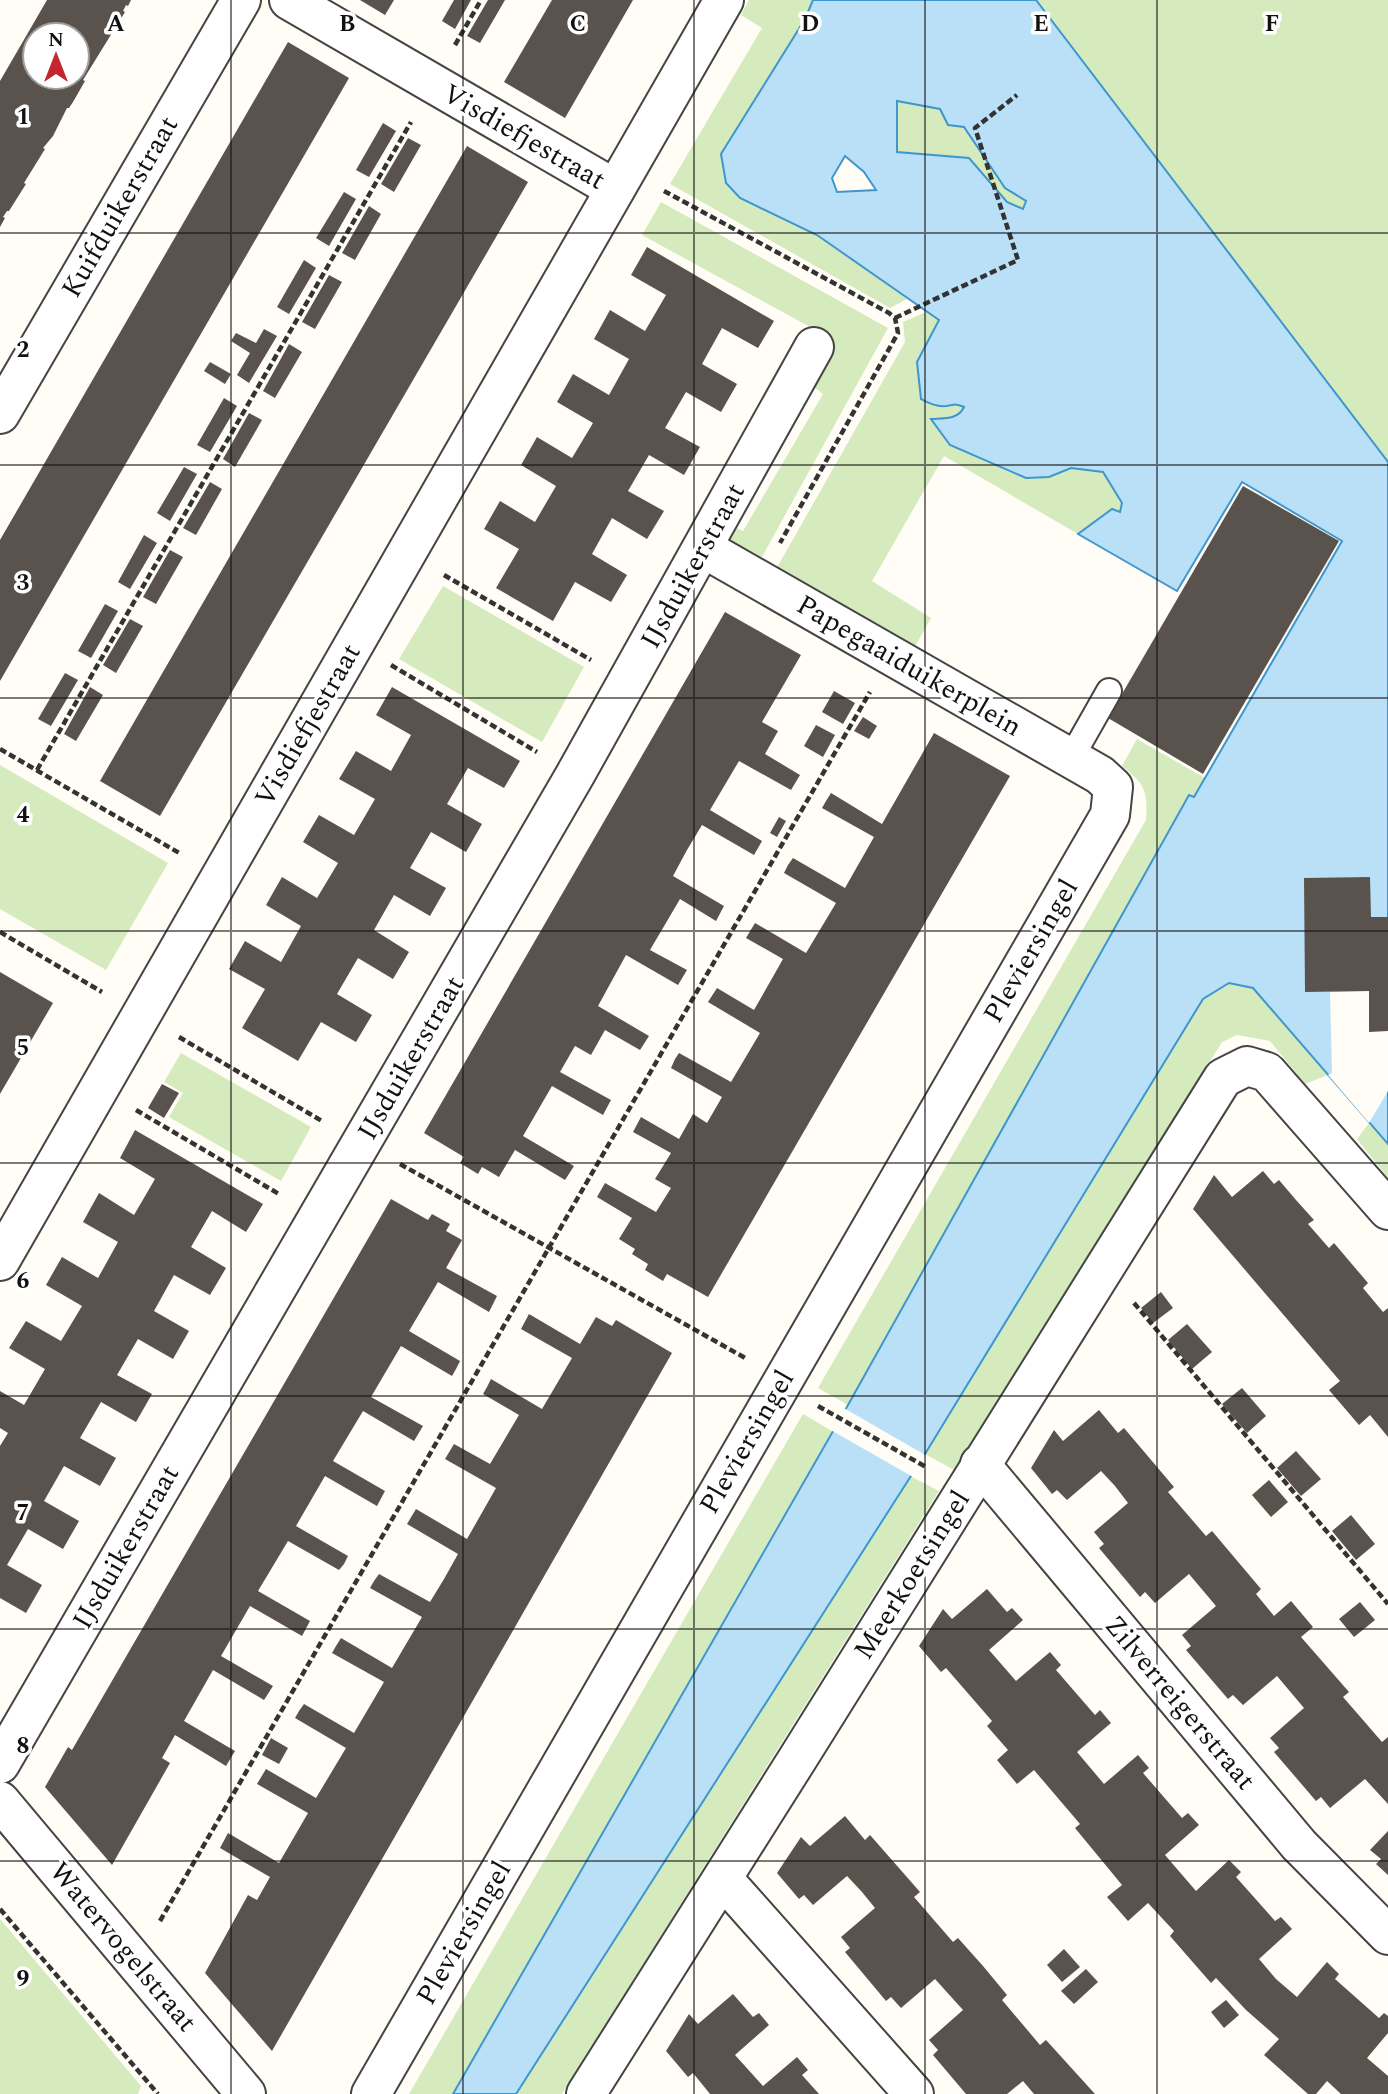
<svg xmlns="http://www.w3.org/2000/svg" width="1388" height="2094" font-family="Spectral,serif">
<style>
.green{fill:#d5ebbd}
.water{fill:#b9e0f7;stroke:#3f96cf;stroke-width:2;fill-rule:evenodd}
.pier{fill:#fffdf5}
.building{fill:#5a524d;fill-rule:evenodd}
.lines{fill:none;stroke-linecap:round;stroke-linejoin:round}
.service-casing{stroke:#444;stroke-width:28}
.minor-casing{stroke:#444;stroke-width:42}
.path{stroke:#333;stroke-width:4.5;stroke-dasharray:7 3.5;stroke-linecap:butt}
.service{stroke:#fff;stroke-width:24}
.minor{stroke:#fff;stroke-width:38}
.grid{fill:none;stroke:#111;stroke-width:2;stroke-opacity:0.55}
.labels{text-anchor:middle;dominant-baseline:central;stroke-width:7;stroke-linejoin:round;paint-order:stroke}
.street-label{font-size:28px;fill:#111;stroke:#fff}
.grid-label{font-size:23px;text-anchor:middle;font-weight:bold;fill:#111;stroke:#fff;stroke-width:7;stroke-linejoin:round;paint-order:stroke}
</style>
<rect width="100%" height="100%" fill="#fffdf5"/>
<!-- green -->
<g class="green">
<path d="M749,0H813L741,198L817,235L907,299L890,308L670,184L762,28L741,15Z"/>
<path d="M1036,0H1388V462Z"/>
<path d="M896,100L941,109L964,127L1005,188L1027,202L1023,209L1007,202L969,158L897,153Z"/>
<path d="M661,202L888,328L757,566L718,541L728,524L743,531L823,394L810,384L830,338L642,235Z"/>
<path d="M926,312L940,320L917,362L921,399C942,410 950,400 964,406L963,411L953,418L1049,477L1071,468L1103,472L1122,504L1120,513L1112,509L1078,534L944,456L872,581L931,618L912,652L775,571L905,342L903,322Z"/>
<path d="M443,586L584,667L542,742L399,659Z"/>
<path d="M1137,739L1205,778L1194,797L1189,795L848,1405L818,1388L1146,820C1148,791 1145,784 1122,766Z"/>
<path d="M0,765L168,863L106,970L0,909Z"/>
<path d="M1229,983L1253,988L1328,1075L1305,1084L1270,1041L1237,1035L1222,1042L954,1470L925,1454L928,1447L1203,999Z"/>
<path d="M181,1053L311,1127L281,1181L169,1117L183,1093L164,1082Z"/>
<path d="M1369,1123L1388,1144V1178L1357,1139Z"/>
<path d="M803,1414L832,1431L453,2094H409Z"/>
<path d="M910,1476L939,1491L562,2094H516Z"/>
<path d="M0,1919L141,2086L138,2094H0Z"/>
</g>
<!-- water -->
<path class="water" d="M813,0H1036L1388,462V1144L1253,988L1229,983L1203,999L925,1454L516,2094H453L848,1405L1189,795L1194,797L1342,541L1242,482L1177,591L1078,534L1112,509L1120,512L1122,503L1103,472L1071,468L1049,477L1026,478L950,445L931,419C944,418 958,420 964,407C956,403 954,405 946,406C936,407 929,403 921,399L917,362L939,320L817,235L740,198L726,183L721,154L805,19ZM897,101L940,109L948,125L964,127L1005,188L1026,201L1023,209L1007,202L969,158L897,152ZM845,156L864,172L876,190L837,192L832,178Z"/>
<!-- pier -->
<g class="pier">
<path d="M1369,991V1031H1388V1091L1369,1123L1328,1075L1332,1073L1330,992Z"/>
<path d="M842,1407L927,1456L913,1477L829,1429Z"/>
</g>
<!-- building -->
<g class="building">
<path d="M47,0H131L128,6L126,5L123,11L125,12L83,80L85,81L73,102L69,108H67L53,136L43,148L45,149L24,183L26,184L9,211H7L3,217L5,218L0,227V81ZM35,35H77V77H35Z"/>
<path d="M360,0H394L385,15Z"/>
<path d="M454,0H471L455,29L442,21Z"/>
<path d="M488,0H505L480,43L467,36Z"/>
<path d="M552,0H633L565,118L504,82Z"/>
<path d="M288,42L349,78L0,681V540Z"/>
<path d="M383,123L396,131L369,177L356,170Z"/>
<path d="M408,138L421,145L394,192L381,184Z"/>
<path d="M467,146L528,182L160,816L100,781Z"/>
<path d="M344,192L356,199L329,246L316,238Z"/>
<path d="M369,206L381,214L355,260L342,253Z"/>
<path d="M647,247L774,321L758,348L722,328L702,364L737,384L721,412L686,392L665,428L700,447L684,475L649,455L628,491L664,511L647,539L612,518L592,554L627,575L611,602L575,582L553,621L496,588L519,549L484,529L500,501L535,522L556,486L521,465L537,437L572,458L593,423L557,402L573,374L609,395L629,359L594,339L610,310L645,331L666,295L631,275Z"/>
<path d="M304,260L316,268L289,314L277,307Z"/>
<path d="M329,275L342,282L315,329L302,322Z"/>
<path d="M264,329L277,336L249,383L237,375L250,353L231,341L236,333L256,343Z"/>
<path d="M289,344L302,352L275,398L263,391Z"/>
<path d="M210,362L231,374L225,384L204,371Z"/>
<path d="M224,398L237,406L210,452L197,445Z"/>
<path d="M249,413L262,420L235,467L223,459Z"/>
<path d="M184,467L197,474L170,521L157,513Z"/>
<path d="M210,482L222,489L196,535L183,528Z"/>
<path d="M1243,486L1339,541L1203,774L1108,718Z"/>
<path d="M144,535L157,543L130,589L118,582Z"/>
<path d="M170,550L183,557L156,604L143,597Z"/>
<path d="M105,604L118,611L91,658L78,651Z"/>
<path d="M725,612L801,655L762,722L778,731L765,754L800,775L791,790L739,761L710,810L762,841L754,855L702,825L687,850L673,876L724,906L716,921L680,899L650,950L687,970L678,985L626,955L598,1006L649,1036L640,1050L605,1030L591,1055L575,1046L560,1072L611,1100L603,1115L552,1086L523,1136L574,1166L565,1180L515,1150L499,1177L482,1167L478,1174L460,1163L464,1157L424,1133Z"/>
<path d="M130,619L143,626L116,673L103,665Z"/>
<path d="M65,673L78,680L51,726L38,719Z"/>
<path d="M90,687L103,695L76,741L64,734Z"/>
<path d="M392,687L520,761L504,788L468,768L447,804L482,824L466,852L431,832L410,868L446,888L430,916L394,895L374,930L409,952L393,979L358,958L337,994L372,1015L356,1042L321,1022L298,1061L242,1028L265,989L229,969L245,941L281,962L301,926L266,905L282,877L317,898L338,863L303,842L319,815L354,835L375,799L339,779L356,751L391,771L411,735L376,715Z"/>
<path d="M834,691L855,703L843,724L822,712Z"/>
<path d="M863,717L877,726L869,739L854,731Z"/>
<path d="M816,725L835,735L823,757L804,746Z"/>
<path d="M934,733L1010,776L708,1297L667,1274L663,1281L645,1270L648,1264L632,1254L635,1249L619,1239L632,1218L597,1197L605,1183L656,1212L671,1188L655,1179L671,1153L633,1132L641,1117L679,1139L693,1114L707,1123L722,1097L671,1068L675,1059L679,1053L731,1082L760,1033L708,1002L717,988L754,1010L783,959L746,938L755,923L806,953L836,903L784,873L788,865L793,858L845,888L874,837L822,808L826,801L831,793L882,824Z"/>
<path d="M779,817L786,821L777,837L770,833Z"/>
<path d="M1370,877L1371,917H1388V1031L1369,1032V991L1305,992L1304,878Z"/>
<path d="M0,972L53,1003L0,1094Z"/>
<path d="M162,1084L179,1093L164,1118L148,1108Z"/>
<path d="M135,1130L263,1204L246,1232L212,1211L191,1247L226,1268L210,1295L174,1275L154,1311L189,1331L173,1359L138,1339L117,1375L152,1394L136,1422L101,1402L80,1438L116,1458L100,1486L64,1466L44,1501L79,1521L63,1549L28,1529L7,1565L42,1585L26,1613L0,1598V1446L8,1433L0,1428V1391L24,1405L45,1369L9,1348L26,1321L61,1341L82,1306L46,1285L62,1257L98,1278L118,1242L83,1222L99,1193L134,1215L155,1179L120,1158Z"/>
<path d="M1263,1171L1274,1184L1279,1180L1296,1200L1314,1220L1308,1224L1329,1248L1334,1243L1368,1283L1363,1288L1383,1312L1388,1308V1437L1370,1415L1359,1425L1329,1390L1340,1381L1193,1209L1214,1175L1232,1197Z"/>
<path d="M391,1199L428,1220L432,1214L450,1224L446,1231L462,1240L446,1268L497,1296L489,1312L438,1282L409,1331L460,1361L456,1369L452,1376L401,1346L371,1397L423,1426L414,1441L363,1411L333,1461L385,1491L377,1506L325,1476L296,1526L348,1556L344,1564L339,1570L288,1541L258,1591L310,1621L302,1636L250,1606L221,1656L273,1686L264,1700L213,1670L184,1721L235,1751L226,1766L175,1735L162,1758L170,1763L112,1865L45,1787L68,1747L72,1750Z"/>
<path d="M1161,1292L1173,1308L1153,1323L1141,1308Z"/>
<path d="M529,1314L580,1344L596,1317L612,1326L616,1320L672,1353L272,2051L205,1973L248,1895L257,1900L270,1877L220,1848L228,1833L279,1863L308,1813L257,1784L266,1769L316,1798L346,1748L295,1718L299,1711L304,1704L354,1733L384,1682L332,1653L336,1646L341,1638L392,1668L422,1617L370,1588L374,1581L379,1574L430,1602L444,1579L458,1554L407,1524L416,1509L467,1539L496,1488L445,1459L454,1444L490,1464L519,1415L483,1394L487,1387L491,1379L542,1409L572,1358L521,1329Z"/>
<path d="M1187,1324L1212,1352L1192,1369L1168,1340Z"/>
<path d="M1242,1388L1266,1416L1247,1433L1222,1404Z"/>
<path d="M1099,1410L1118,1433L1124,1428L1174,1487L1168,1492L1206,1536L1212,1531L1261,1589L1256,1594L1274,1616L1291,1601L1313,1627L1301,1637L1349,1692L1343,1697L1363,1720L1382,1742L1388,1737V1804L1365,1779L1330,1808L1321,1797L1316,1801L1274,1752L1279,1748L1270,1738L1304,1708L1277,1676L1243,1705L1233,1695L1228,1699L1186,1650L1191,1646L1182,1635L1216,1606L1189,1574L1155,1603L1145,1592L1140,1597L1099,1548L1104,1544L1094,1532L1128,1503L1115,1486L1101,1471L1067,1500L1057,1490L1052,1494L1031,1468L1054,1430L1063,1441Z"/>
<path d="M1296,1451L1321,1479L1301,1496L1277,1468Z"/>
<path d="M1269,1480L1288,1502L1271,1517L1252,1495Z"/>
<path d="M1351,1515L1375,1544L1356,1560L1332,1531Z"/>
<path d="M987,1589L1007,1612L1012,1608L1023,1620L989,1650L1016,1681L1050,1652L1061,1665L1056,1670L1095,1715L1100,1710L1111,1723L1077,1752L1104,1784L1138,1755L1149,1768L1143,1773L1182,1818L1188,1813L1199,1825L1165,1855L1196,1891L1229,1860L1241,1872L1236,1877L1275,1921L1281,1917L1292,1929L1259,1959L1276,1979L1297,1997L1327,1962L1339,1974L1335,1979L1379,2018L1384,2013L1388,2016V2033L1367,2058L1388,2076V2094H1341L1327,2081L1316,2094H1308L1264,2055L1279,2039L1246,2010L1216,1978L1211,1983L1170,1936L1174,1931L1148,1903L1128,1921L1107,1897L1122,1885L1075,1828L1080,1824L1034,1770L1017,1784L997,1760L1008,1750L987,1726L992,1721L946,1668L941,1672L919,1646L943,1609L952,1619Z"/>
<path d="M1360,1602L1375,1620L1354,1637L1339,1619Z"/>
<path d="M271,1738L288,1748L279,1764L262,1755Z"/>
<path d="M845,1816L865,1840L870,1835L920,1892L914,1897L953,1942L958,1938L983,1966L1007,1995L1002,2000L1040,2045L1046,2040L1095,2094H1034L1023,2081L1007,2094H966L933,2055L938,2050L929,2040L963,2010L935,1979L901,2008L891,1997L886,2001L845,1952L850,1948L841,1937L875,1908L862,1892L847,1876L813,1905L804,1895L799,1899L777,1873L801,1837L810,1846Z"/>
<path d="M1388,1831V1875L1376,1864L1381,1859L1370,1850Z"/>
<path d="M1064,1949L1080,1967L1062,1982L1047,1965Z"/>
<path d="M1086,1969L1098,1982L1074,2004L1061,1991Z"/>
<path d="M733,1994L753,2017L759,2013L769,2025L735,2055L763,2086L797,2057L808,2070L802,2075L819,2094H710L693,2073L688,2077L666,2051L689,2014L698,2024Z"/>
<path d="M1226,2000L1239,2015L1224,2028L1211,2012Z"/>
</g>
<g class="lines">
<defs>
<path id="service" d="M1071,758L1109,691"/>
<g id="minor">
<path d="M289,0L615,189"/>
<path d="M0,414L241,0"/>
<path d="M0,1261L724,0"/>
<path d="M980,1464L1299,1845L1388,1935"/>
<path d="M0,1764L575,775L814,347"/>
<path d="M0,1801L246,2094"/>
<path d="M723,1879L914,2094"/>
<path d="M371,2094L1110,815L1113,787L1100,775L703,548"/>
<path d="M586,2094C801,1757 1010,1416 1223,1078L1247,1066L1267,1072L1388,1210"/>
</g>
</defs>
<!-- service casing -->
<use href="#service" class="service-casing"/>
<!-- minor casing -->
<use href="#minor" class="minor-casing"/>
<!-- path -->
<g class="path">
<path d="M455,45L481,0"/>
<path d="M664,191L889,313L895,318L898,333L780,543"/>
<path d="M895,318L1018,260L975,128L1017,95"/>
<path d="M444,575L591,660"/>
<path d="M391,665L537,752"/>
<path d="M0,749L181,854"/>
<path d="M37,770L411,122"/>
<path d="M0,932L102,992"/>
<path d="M179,1037L322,1121"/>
<path d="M136,1110L279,1194"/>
<path d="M400,1164L747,1359"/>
<path d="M1134,1303L1388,1604"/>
<path d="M818,1406L926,1467"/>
<path d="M0,1909L158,2094"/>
<path d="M160,1921L870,692"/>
</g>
<!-- service -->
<use href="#service" class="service"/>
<!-- minor -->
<use href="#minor" class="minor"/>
</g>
<!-- grid -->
<path class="grid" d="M231,0V2094M463,0V2094M694,0V2094M925,0V2094M1157,0V2094M0,233H1388M0,465H1388M0,698H1388M0,931H1388M0,1163H1388M0,1396H1388M0,1629H1388M0,1861H1388"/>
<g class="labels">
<!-- street labels -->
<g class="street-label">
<text transform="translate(524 137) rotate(30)">Visdiefjestraat</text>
<text transform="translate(120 207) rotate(-60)">Kuifduikerstraat</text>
<text transform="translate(693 566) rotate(-61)">IJsduikerstraat</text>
<text transform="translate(909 666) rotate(30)">Papegaaiduikerplein</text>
<text transform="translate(308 725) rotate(-60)">Visdiefjestraat</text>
<text transform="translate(1031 951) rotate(-60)">Pleviersingel</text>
<text transform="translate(411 1058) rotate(-60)">IJsduikerstraat</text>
<text transform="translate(747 1442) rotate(-60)">Pleviersingel</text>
<text transform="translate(126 1547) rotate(-60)">IJsduikerstraat</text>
<text transform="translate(912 1575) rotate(-58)">Meerkoetsingel</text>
<text transform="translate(1180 1703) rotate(50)">Zilverreigerstraat</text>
<text transform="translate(464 1933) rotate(-60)">Pleviersingel</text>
<text transform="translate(123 1947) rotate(50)">Watervogelstraat</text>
</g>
</g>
<g class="grid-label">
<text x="116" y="31">A</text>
<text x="347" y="31">B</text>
<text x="578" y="31">C</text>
<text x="810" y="31">D</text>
<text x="1041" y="31">E</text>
<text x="1272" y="31">F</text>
<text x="23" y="124">1</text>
<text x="23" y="357">2</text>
<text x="23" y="590">3</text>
<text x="23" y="822">4</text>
<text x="23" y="1055">5</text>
<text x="23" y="1288">6</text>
<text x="23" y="1520">7</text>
<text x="23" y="1753">8</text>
<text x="23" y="1986">9</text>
</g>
<!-- north arrow -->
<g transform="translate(56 56)"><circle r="33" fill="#ffffff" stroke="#a0a0a0" stroke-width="2"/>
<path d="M0-5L12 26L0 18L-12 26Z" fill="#c4262e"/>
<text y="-10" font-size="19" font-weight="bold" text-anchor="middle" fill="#111111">N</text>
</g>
</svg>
